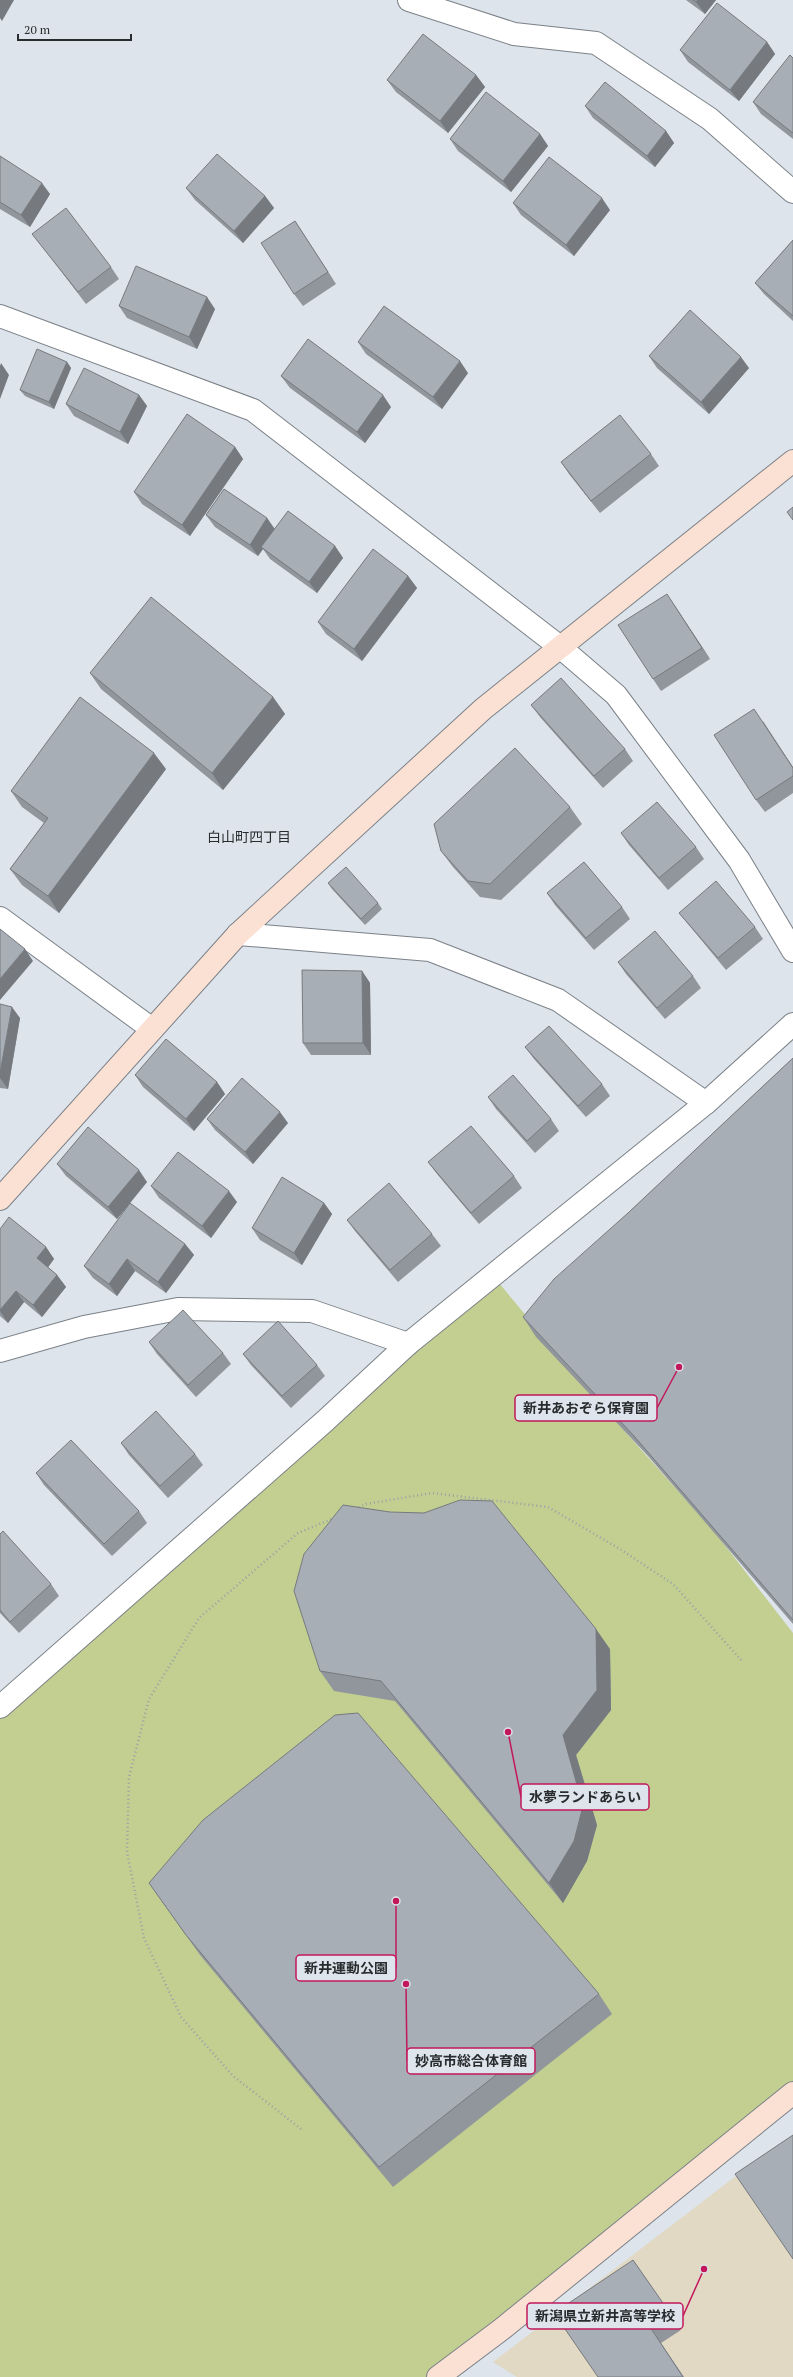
<svg xmlns="http://www.w3.org/2000/svg" width="793" height="2377" font-family="'PT Serif','Noto Sans JP',serif">
<style>
.education{fill:#e1d9c4}
.green{fill:#c2cf91}
.lines{fill:none;stroke-linecap:round;stroke-linejoin:round}
.street-casing{stroke:#7b8187;stroke-width:24}
.secondary-casing{stroke:#7b8187;stroke-width:24}
.path{stroke:#9ba0a5;stroke-width:2.5;stroke-dasharray:1 3;stroke-linecap:butt}
.street{stroke:#fff;stroke-width:22}
.secondary{stroke:#fbe0d4;stroke-width:22}
.wall{fill:#90969c}
.shaded-wall{fill:#767a7f}
.building{fill:#a8aeb5;stroke:#767a7f}
.labels{text-anchor:middle;dominant-baseline:central;stroke-width:4;stroke-linejoin:round;paint-order:stroke}
.neighbourhood-label{font-size:14px;fill:#292c2e;stroke:#dde4eb}
.leader{fill:none;stroke:#c2185b;stroke-width:1.5}
.callout-dot{fill:#c2185b;stroke:#dde4eb;stroke-width:1.5}
.callout{fill:#dde4eb;stroke:#c2185b;stroke-width:1.5}
.callout-label{font-size:14px;text-anchor:middle;font-weight:bold;fill:#292c2e}
</style>
<rect width="100%" height="100%" fill="#dde4eb"/>
<!-- education -->
<path class="education" d="M793,2135V2377H517L493,2362L736,2176Z"/>
<!-- green -->
<path class="green" d="M493,1276L594,1397L713,1530L793,1633V2093L438,2377H0V1708Z"/>
<g class="lines">
<defs>
<g id="street">
<path d="M409,0L514,34L596,43L710,119L793,192"/>
<path d="M0,316L253,410L560,647L616,695L739,860L793,951"/>
<path d="M0,918L152,1029"/>
<path d="M238,934L430,950L558,1000L706,1103"/>
<path d="M0,1351L84,1327L178,1309L312,1311L408,1344"/>
<path d="M0,1707L325,1421L408,1344L706,1103L793,1024"/>
</g>
<g id="secondary">
<path d="M0,1199L238,934L483,709L793,461"/>
<path d="M438,2377L502,2329L793,2093"/>
</g>
</defs>
<!-- street casing -->
<use href="#street" class="street-casing"/>
<!-- secondary casing -->
<use href="#secondary" class="secondary-casing"/>
<!-- path -->
<g class="path">
<path d="M355,1509L366,1504L432,1493L548,1507L620,1549L673,1584L742,1661"/>
<path d="M301,2129L233,2076L181,2017L144,1938L127,1852L129,1777L149,1699L199,1618L298,1533L334,1518"/>
</g>
<!-- street -->
<use href="#street" class="street"/>
<!-- secondary -->
<use href="#secondary" class="secondary"/>
</g>
<!-- wall -->
<g class="wall">
<path d="M686,0H716L705,14Z"/>
<path d="M767,42L775,54L739,101L688,62L680,50Z"/>
<path d="M793,58V139L761,114L753,102Z"/>
<path d="M476,75L485,87L448,133L396,92L387,80Z"/>
<path d="M585,106L666,131L674,143L655,167L593,118Z"/>
<path d="M540,134L548,146L511,192L458,151L450,139Z"/>
<path d="M0,156L50,194L30,227L0,209Z"/>
<path d="M186,188L265,196L274,208L243,243L195,200Z"/>
<path d="M513,203L610,210L574,256L521,215Z"/>
<path d="M295,221L336,284L303,306L294,294Z"/>
<path d="M32,234L111,267L119,279L86,304L41,245Z"/>
<path d="M793,240V321L764,294L755,283Z"/>
<path d="M119,306L215,309L197,349L127,318Z"/>
<path d="M358,342L468,373L442,409L366,354Z"/>
<path d="M649,356L749,368L709,414L657,368Z"/>
<path d="M67,362L71,368L54,409L25,396L20,390Z"/>
<path d="M281,376L391,407L365,443L290,388Z"/>
<path d="M139,395L147,406L128,444L74,416L66,404Z"/>
<path d="M235,447L243,459L190,536L142,504L134,492Z"/>
<path d="M651,454L659,466L600,513L569,474L561,462Z"/>
<path d="M206,515L267,518L275,529L335,546L343,558L317,593L270,559L263,549L258,556L215,527Z"/>
<path d="M408,576L417,588L362,661L326,634L318,622Z"/>
<path d="M675,606L710,659L661,691L653,679Z"/>
<path d="M90,673L273,697L285,714L223,790L101,689Z"/>
<path d="M531,705L625,749L633,761L603,788L540,717Z"/>
<path d="M763,721L793,767V793L765,812L756,800Z"/>
<path d="M166,769L59,913L22,885L10,869L44,823L22,807L11,791Z"/>
<path d="M570,807L582,824L501,900L480,897L453,867L441,851Z"/>
<path d="M621,833L696,847L704,859L668,890L629,845Z"/>
<path d="M328,883L378,903L382,909L365,925L332,889Z"/>
<path d="M547,893L622,907L630,919L594,950L555,905Z"/>
<path d="M679,913L755,927L763,939L726,970L688,924Z"/>
<path d="M618,962L693,976L701,988L665,1019L626,974Z"/>
<path d="M362,971L370,983L371,1055H311L303,1043Z"/>
<path d="M0,1004L20,1018L8,1089L0,1088Z"/>
<path d="M525,1047L602,1084L610,1096L586,1117L534,1059Z"/>
<path d="M793,1058V1624L648,1456L536,1337L523,1317L628,1213Z"/>
<path d="M135,1075L217,1082L225,1094L194,1131L143,1087Z"/>
<path d="M488,1097L551,1119L559,1131L535,1153L496,1109Z"/>
<path d="M207,1119L288,1123L253,1164L215,1130Z"/>
<path d="M428,1162L514,1176L522,1188L479,1224L437,1174Z"/>
<path d="M57,1164L147,1182L117,1219L66,1176Z"/>
<path d="M151,1186L237,1202L211,1238L159,1198Z"/>
<path d="M324,1203L332,1214L302,1265L260,1240L252,1228Z"/>
<path d="M347,1220L432,1234L441,1246L398,1282L355,1231Z"/>
<path d="M0,1229L46,1247L54,1259L48,1267L57,1275L66,1287L42,1317L24,1302L8,1323L0,1316Z"/>
<path d="M185,1244L194,1255L166,1293L135,1271L117,1296L93,1278L84,1266Z"/>
<path d="M149,1342L223,1353L231,1364L196,1397L157,1354Z"/>
<path d="M243,1354L317,1365L325,1376L291,1408L251,1365Z"/>
<path d="M121,1443L195,1454L203,1465L168,1498L129,1455Z"/>
<path d="M36,1473L139,1511L147,1523L112,1556L44,1485Z"/>
<path d="M0,1534L51,1584L59,1596L19,1633L0,1613Z"/>
<path d="M610,1649L611,1710L576,1755L597,1825L587,1861L563,1903L395,1701L334,1691L320,1671Z"/>
<path d="M149,1883L599,1994L612,2014L393,2187L200,1955Z"/>
<path d="M633,2260L681,2330L661,2343L684,2377H598Z"/>
</g>
<!-- shaded-wall -->
<g class="shaded-wall">
<path d="M0,0H14L2,21L0,18Z"/>
<path d="M698,0H716L705,14L696,2Z"/>
<path d="M767,42L775,54L739,101L730,90Z"/>
<path d="M476,75L485,87L448,133L440,121Z"/>
<path d="M666,131L674,143L655,167L647,156Z"/>
<path d="M540,134L548,146L511,192L503,181Z"/>
<path d="M42,183L50,194L30,227L21,215Z"/>
<path d="M265,196L274,208L243,243L234,231Z"/>
<path d="M602,198L610,210L574,256L566,245Z"/>
<path d="M295,221L303,233L336,284L328,272Z"/>
<path d="M207,297L215,309L197,349L189,337Z"/>
<path d="M741,357L749,368L709,414L701,402Z"/>
<path d="M460,361L468,373L442,409L433,397Z"/>
<path d="M67,362L71,368L54,409L49,402Z"/>
<path d="M1,363L9,375L0,399V366Z"/>
<path d="M139,395L147,406L128,444L120,432Z"/>
<path d="M383,395L391,407L365,443L357,432Z"/>
<path d="M235,447L243,459L190,536L182,525Z"/>
<path d="M267,518L275,530L261,547L263,549L258,556L250,545Z"/>
<path d="M335,546L343,558L317,593L309,582Z"/>
<path d="M408,576L417,588L362,661L354,649Z"/>
<path d="M667,594L675,606L710,659L702,648Z"/>
<path d="M273,697L285,714L223,790L212,773Z"/>
<path d="M154,753L166,769L59,913L48,896Z"/>
<path d="M25,949L33,961L0,1000V979Z"/>
<path d="M362,971L370,983L371,1055L363,1043Z"/>
<path d="M12,1007L20,1018L8,1089L0,1078V1073Z"/>
<path d="M217,1082L225,1094L194,1131L186,1119Z"/>
<path d="M280,1112L288,1123L253,1164L245,1152Z"/>
<path d="M139,1170L147,1182L117,1219L108,1207Z"/>
<path d="M229,1191L237,1202L211,1238L202,1226Z"/>
<path d="M324,1203L332,1214L302,1265L294,1253Z"/>
<path d="M185,1244L194,1255L166,1293L158,1282Z"/>
<path d="M46,1247L54,1259L46,1270L37,1258Z"/>
<path d="M127,1259L135,1271L117,1296L109,1284Z"/>
<path d="M57,1275L66,1287L42,1317L33,1305Z"/>
<path d="M16,1291L24,1302L8,1323L0,1311V1310Z"/>
<path d="M596,1629L610,1649L611,1710L576,1755L597,1825L587,1861L563,1903L549,1883L563,1735Z"/>
</g>
<!-- building -->
<g class="building">
<path d="M693,0H698L696,2Z"/>
<path d="M717,3L767,42L730,90L680,50Z"/>
<path d="M423,34L476,75L440,121L387,80Z"/>
<path d="M790,55L793,58V133L753,102Z"/>
<path d="M605,82L666,131L647,156L585,106Z"/>
<path d="M486,92L540,134L503,181L450,139Z"/>
<path d="M217,154L265,196L234,231L186,188Z"/>
<path d="M0,156L42,183L21,215L0,202Z"/>
<path d="M549,157L602,198L566,245L513,203Z"/>
<path d="M66,208L111,267L78,292L32,234Z"/>
<path d="M295,221L328,272L294,294L261,243Z"/>
<path d="M793,240V316L755,283Z"/>
<path d="M136,266L207,297L189,337L119,306Z"/>
<path d="M384,306L460,361L433,397L358,342Z"/>
<path d="M690,310L741,357L701,402L649,356Z"/>
<path d="M308,339L383,395L357,432L281,376Z"/>
<path d="M37,349L67,362L49,402L20,390Z"/>
<path d="M84,368L139,395L120,432L66,404Z"/>
<path d="M187,414L235,447L182,525L134,492Z"/>
<path d="M620,415L651,454L591,501L561,462Z"/>
<path d="M224,489L267,518L250,545L206,515Z"/>
<path d="M793,507V520L787,512Z"/>
<path d="M288,511L335,546L309,582L261,547Z"/>
<path d="M373,549L408,576L354,649L318,622Z"/>
<path d="M667,594L702,648L653,679L618,625Z"/>
<path d="M151,597L273,697L212,773L90,673Z"/>
<path d="M561,678L625,749L594,776L531,705Z"/>
<path d="M80,697L154,753L48,896L10,869L48,818L11,791Z"/>
<path d="M754,709L793,768V776L756,800L714,735Z"/>
<path d="M515,748L570,807L490,884L468,881L441,851L434,824Z"/>
<path d="M657,802L696,847L659,878L621,833Z"/>
<path d="M584,862L622,907L586,938L547,893Z"/>
<path d="M346,867L378,903L361,919L328,883Z"/>
<path d="M716,881L755,927L718,958L679,913Z"/>
<path d="M0,929L25,949L0,979Z"/>
<path d="M655,931L693,976L657,1008L618,962Z"/>
<path d="M302,970L362,971L363,1043H303Z"/>
<path d="M0,1004L12,1007L0,1073Z"/>
<path d="M549,1026L602,1084L578,1106L525,1047Z"/>
<path d="M166,1039L217,1082L186,1119L135,1075Z"/>
<path d="M793,1058V1620L634,1436L523,1317L554,1279L628,1213Z"/>
<path d="M513,1075L551,1119L527,1141L488,1097Z"/>
<path d="M242,1078L280,1112L245,1152L207,1119Z"/>
<path d="M471,1126L514,1176L471,1213L428,1162Z"/>
<path d="M88,1127L139,1170L108,1207L57,1164Z"/>
<path d="M178,1152L229,1191L202,1226L151,1186Z"/>
<path d="M282,1177L324,1203L294,1253L252,1228Z"/>
<path d="M389,1183L432,1234L390,1270L347,1220Z"/>
<path d="M130,1203L185,1244L158,1282L127,1259L109,1284L84,1266Z"/>
<path d="M9,1217L46,1247L37,1258L57,1275L33,1305L16,1291L0,1310V1229Z"/>
<path d="M183,1310L223,1353L188,1385L149,1342Z"/>
<path d="M278,1321L317,1365L282,1396L243,1354Z"/>
<path d="M156,1411L195,1454L160,1486L121,1443Z"/>
<path d="M71,1440L139,1511L104,1544L36,1473Z"/>
<path d="M460,1500L492,1501L596,1629L597,1690L563,1735L583,1806L574,1841L549,1883L381,1681L320,1671L294,1591L304,1554L343,1505L390,1512L424,1513Z"/>
<path d="M3,1531L51,1584L10,1622L0,1610V1534Z"/>
<path d="M358,1713L599,1994L379,2167L186,1935L149,1883L203,1820L335,1715Z"/>
<path d="M793,2135V2259L735,2174Z"/>
<path d="M633,2260L670,2313L650,2327L683,2377H598L554,2313Z"/>
</g>
<g class="labels">
<!-- neighbourhood labels -->
<g class="neighbourhood-label">
<text x="249" y="836">白山町四丁目</text>
</g>
</g>
<!-- callouts -->
<path class="leader" d="M679 1367L657 1408M508 1732L521 1797M396 1901L396 1968M406 1984L407 2061M704 2269L683 2316"/>
<g class="callout-dot">
<circle cx="679" cy="1367" r="4"/>
<circle cx="508" cy="1732" r="4"/>
<circle cx="396" cy="1901" r="4"/>
<circle cx="406" cy="1984" r="4"/>
<circle cx="704" cy="2269" r="4"/>
</g>
<g class="callout">
<rect x="515" y="1395" width="142" height="26" rx="4"/>
<rect x="521" y="1784" width="128" height="26" rx="4"/>
<rect x="296" y="1955" width="100" height="26" rx="4"/>
<rect x="407" y="2048" width="128" height="26" rx="4"/>
<rect x="527" y="2303" width="156" height="26" rx="4"/>
</g>
<g class="callout-label">
<text x="586" y="1413">新井あおぞら保育園</text>
<text x="585" y="1802">水夢ランドあらい</text>
<text x="346" y="1973">新井運動公園</text>
<text x="471" y="2066">妙高市総合体育館</text>
<text x="605" y="2321">新潟県立新井高等学校</text>
</g>
<!-- scale -->
<path d="M18 34v6h113v-6" fill="none" stroke="#292c2e" stroke-width="2"/>
<text x="24" y="34" font-size="12" fill="#292c2e" stroke="#dde4eb" stroke-width="3" paint-order="stroke">20 m</text>
</svg>
